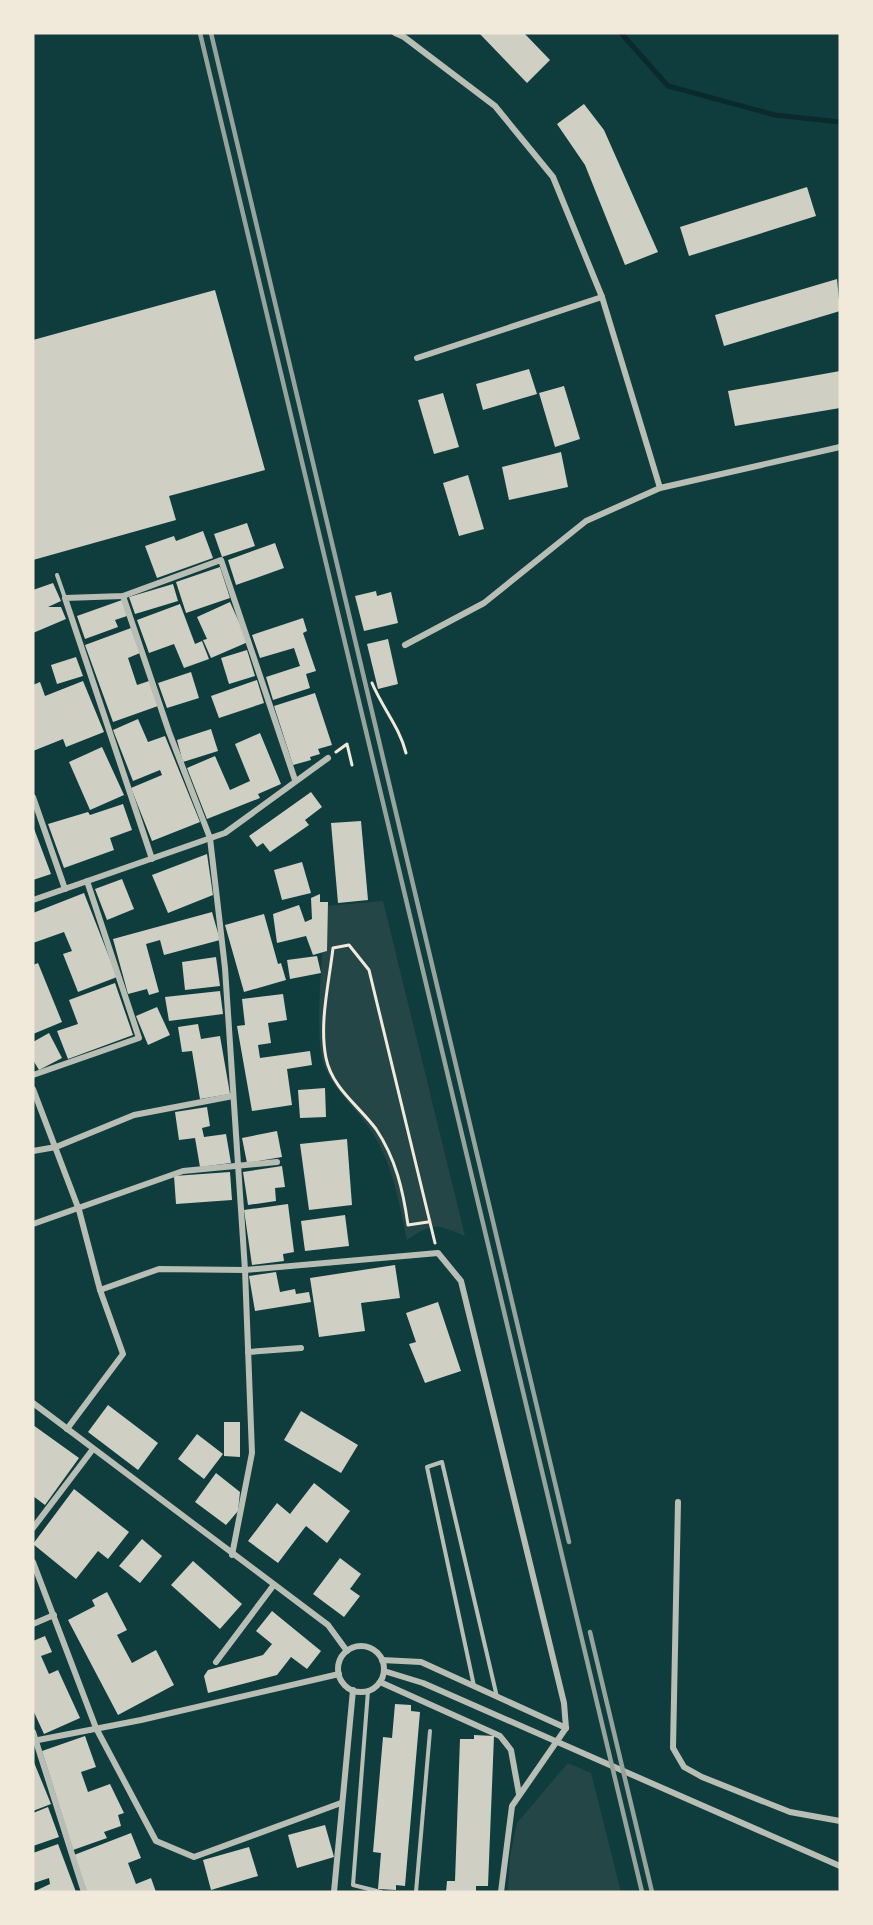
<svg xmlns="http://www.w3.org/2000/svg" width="873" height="1925" font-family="'Archivo Narrow',sans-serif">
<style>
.green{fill:#244646}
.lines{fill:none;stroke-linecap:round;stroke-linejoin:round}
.stream{stroke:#0a2a2b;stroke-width:5}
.building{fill:#cfcfc3}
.path{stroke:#f1e9da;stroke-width:3}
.service{stroke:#b8beb3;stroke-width:4}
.minor{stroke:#b8beb3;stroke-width:6}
.rail{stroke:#97a49c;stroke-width:4.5}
</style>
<rect width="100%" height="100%" fill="#0f3d3e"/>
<!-- green -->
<g class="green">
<path d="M383,901L465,1236C437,1224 433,1222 407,1240C399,1202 393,1165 372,1132C357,1109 334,1091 324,1065C313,1036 324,941 326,906Z"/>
<path d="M568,1763L591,1773L621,1892H508L510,1857L517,1823Z"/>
</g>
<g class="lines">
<!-- stream -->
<path class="stream" d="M621,33L668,86L775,115L840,122"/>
</g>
<!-- building -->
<g class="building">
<path d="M479,33H524L550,60L527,83Z"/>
<path d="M584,104L604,130L658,252L625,265L585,165L557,124Z"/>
<path d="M807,187L816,216L689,256L680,227Z"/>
<path d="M837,279L840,311L724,346L715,315Z"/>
<path d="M215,290L265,470L169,496L176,520L33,560V340Z"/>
<path d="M529,369L537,394L483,410L476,384Z"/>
<path d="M840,371V408L735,426L728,391Z"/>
<path d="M564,386L580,439L555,447L539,393Z"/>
<path d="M443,393L459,447L434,454L418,400Z"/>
<path d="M561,452L568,487L509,500L502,467Z"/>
<path d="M468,475L484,529L459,536L443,483Z"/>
<path d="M247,523L255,546L222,557L214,534Z"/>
<path d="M203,531L213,558L157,578L145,546L174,536L176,541Z"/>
<path d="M275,543L284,568L236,585L228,560Z"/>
<path d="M220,567L230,598L186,613L176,582Z"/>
<path d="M53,583L61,601L48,607H61L66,619L33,633V590Z"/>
<path d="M173,584L178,601L135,614L129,597Z"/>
<path d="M376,591L377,596L391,592L398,623L364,631L355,596Z"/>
<path d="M122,600L127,616L115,620L118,627L85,639L77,616Z"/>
<path d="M230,602L248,642L211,658L203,640L207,639L197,617Z"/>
<path d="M180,604L195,644L202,641L209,659L184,668L174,644L149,653L137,620Z"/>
<path d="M303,618L307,631L303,633L316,671L306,674L310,688L273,700L266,677L300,666L294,648L260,658L252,635Z"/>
<path d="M131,628L140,653L128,658L137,685L149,681L158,706L113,722L85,645Z"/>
<path d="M388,639L398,684L378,689L367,644Z"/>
<path d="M247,650L255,676L229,684L221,658Z"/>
<path d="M76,657L83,676L57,684L51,665Z"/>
<path d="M191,672L199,698L167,708L158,683Z"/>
<path d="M257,680L264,703L219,718L211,696Z"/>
<path d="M83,681L104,732L66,747L63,739L33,751V685L40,682L45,696Z"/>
<path d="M315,693L332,745L318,749L320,754L310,757L311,760L293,765L274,706Z"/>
<path d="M138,719L148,742L165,736L200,822L152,841L131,788L162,775L160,770L133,781L113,730Z"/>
<path d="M211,729L218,751L183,762L177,740Z"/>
<path d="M260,733L281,784L258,794L260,798L207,819L187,768L215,756L230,790L250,781L235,744Z"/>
<path d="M102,747L124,795L90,810L69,762Z"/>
<path d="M311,792L322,807L305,820L309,825L270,852L263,843L257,847L249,836Z"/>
<path d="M123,804L132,830L110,838L114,850L64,868L48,824L88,812L90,815Z"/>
<path d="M361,821L368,900L338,903L331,823Z"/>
<path d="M33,826L51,874L33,880Z"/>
<path d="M207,854L213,895L168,913L152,875Z"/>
<path d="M302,862L311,893L282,900L274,870Z"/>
<path d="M122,879L134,909L107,920L95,889Z"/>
<path d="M84,893L117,977L78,992L63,954L72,951L64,932L33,943V913Z"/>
<path d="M320,894V902H328L327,951L313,955L306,936L277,943L273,914L299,905L305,922L312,919L311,898Z"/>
<path d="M212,912L220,940L164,955L160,940L146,944L159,992L149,995L147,989L128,994L113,939Z"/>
<path d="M264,914L278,964L281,963L286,980L244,992L225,925Z"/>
<path d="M317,956L321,973L290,979L287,960Z"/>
<path d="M216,957L220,986L185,990L182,962Z"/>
<path d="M38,963L62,1022L33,1034V965Z"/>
<path d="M115,983L133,1035L68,1059L57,1031L78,1024L69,1000Z"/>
<path d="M220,991L223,1014L169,1021L165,997Z"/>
<path d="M283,994L287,1020L268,1023L271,1043L258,1045L260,1058L310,1051L312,1065L287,1069L292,1105L252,1111L237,1026L245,1025L242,999Z"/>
<path d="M157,1007L170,1035L148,1045L136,1016Z"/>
<path d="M198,1024L201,1039L220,1036L230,1094L200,1099L192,1051L182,1052L178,1027Z"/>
<path d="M49,1033L62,1058L39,1070L33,1060V1042Z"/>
<path d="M325,1088L326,1117L300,1118L298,1090Z"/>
<path d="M207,1107L210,1126L202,1128L204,1137L226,1134L231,1163L200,1167L195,1138L179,1140L175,1112Z"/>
<path d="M277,1131L282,1157L247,1163L242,1138Z"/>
<path d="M347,1139L352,1205L309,1210L300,1144Z"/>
<path d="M282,1166L285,1187L275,1188L276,1201L248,1205L243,1172Z"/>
<path d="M230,1172L232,1200L176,1204L174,1176Z"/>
<path d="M288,1204L294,1252L283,1254L284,1261L252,1265L244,1210Z"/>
<path d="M345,1215L349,1246L305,1251L301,1221Z"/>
<path d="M395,1265L400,1298L361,1303L365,1331L319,1337L310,1278Z"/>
<path d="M276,1272L280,1292L295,1289L296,1294L309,1292L311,1302L255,1311L249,1276Z"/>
<path d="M438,1302L461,1371L425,1383L409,1344L416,1342L406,1313Z"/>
<path d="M108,1405L158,1443L138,1470L88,1432Z"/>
<path d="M301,1411L358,1445L341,1473L284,1440Z"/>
<path d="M224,1422H240V1457L224,1456Z"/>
<path d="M33,1425L79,1458L45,1505L33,1496Z"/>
<path d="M197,1434L223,1454L204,1479L178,1459Z"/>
<path d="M216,1473L240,1492L238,1511L226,1525L195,1502Z"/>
<path d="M314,1483L350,1511L327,1543L306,1526L278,1563L248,1541L277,1503L290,1514Z"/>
<path d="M74,1489L129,1532L108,1559L98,1551L76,1579L33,1544Z"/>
<path d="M142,1539L162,1556L140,1583L119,1566Z"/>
<path d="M340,1558L361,1574L350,1589L360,1596L344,1617L313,1594Z"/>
<path d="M193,1561L242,1604L220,1629L171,1585Z"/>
<path d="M107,1592L127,1630L117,1635L132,1663L156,1650L174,1685L118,1715L68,1620L95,1606L92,1600Z"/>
<path d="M272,1611L321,1651L307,1669L291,1657L277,1675L208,1693L204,1676L208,1670L263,1655L272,1644L256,1631Z"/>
<path d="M45,1636L52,1652L41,1656L49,1674L58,1670L80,1718L44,1734L33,1710V1641Z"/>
<path d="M395,1704L411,1705V1711L420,1712L405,1886L396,1885V1890L378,1889L381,1853L373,1852L383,1737L392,1738Z"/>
<path d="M474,1735L494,1736L488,1886H476V1892H446L447,1881H455L460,1739H474Z"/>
<path d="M85,1736L96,1767L81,1772L88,1792L110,1784L124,1813L118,1815L121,1826L104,1832L107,1838L73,1850L42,1751Z"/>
<path d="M33,1760L51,1804L33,1811Z"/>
<path d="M48,1807L59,1837L33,1846V1813Z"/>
<path d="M325,1825L334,1857L297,1868L288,1835Z"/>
<path d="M131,1833L141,1858L128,1863L136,1884L151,1878L156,1892H87L74,1855Z"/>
<path d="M58,1844L76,1892H33L50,1884L49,1878L34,1883L33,1853Z"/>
<path d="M249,1847L258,1876L211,1890L203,1860Z"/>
</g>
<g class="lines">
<!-- path -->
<g class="path">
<path d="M372,683C383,709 399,726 406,753"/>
<path d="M336,752L347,744L352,765"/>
<path d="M428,1222L408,1225C403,1190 396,1159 376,1129C359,1106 332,1088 326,1058C319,1023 329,983 333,948L349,945L369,970L435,1243"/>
</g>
<!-- service -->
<g class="service">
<path d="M57,575L65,598"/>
<path d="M474,1686L427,1467L442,1462L497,1697"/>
<path d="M368,1691L353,1885L381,1892"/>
<path d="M416,1892L430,1731"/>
</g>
<!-- minor -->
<g class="minor">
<path d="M395,33L404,37L495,106L553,177L602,297L660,488"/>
<path d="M417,358L602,297"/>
<path d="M123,596L169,732L210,838L225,968L245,1270L252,1453L232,1555"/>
<path d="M405,645L484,603L586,521L660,488L840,447"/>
<path d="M33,797L65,889"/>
<path d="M152,859L65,598L123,596L221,560L295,780"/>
<path d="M33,900L225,833L328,758"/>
<path d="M33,1075L139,1038L87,881"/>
<path d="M33,1089L79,1210L100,1290L123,1354L67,1429"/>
<path d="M33,1151L56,1147L134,1115L233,1096"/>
<path d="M33,1224L183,1171L277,1162"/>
<path d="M100,1290L159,1269L245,1270L438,1253L461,1281L564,1703L566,1728"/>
<path d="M248,1352L301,1348"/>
<path d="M33,1403L328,1625L347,1651"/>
<path d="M678,1502L673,1748L684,1767L702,1777L790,1812L840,1821"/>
<path d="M33,1528L93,1449"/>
<path d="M33,1562L96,1728L156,1841L194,1857L341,1803"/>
<path d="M33,1624L54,1615"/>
<circle cx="361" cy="1669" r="23"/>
<path d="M382,1660L421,1662L566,1728"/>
<path d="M216,1662L273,1586"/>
<path d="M384,1671L423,1683L840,1866"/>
<path d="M380,1682L500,1736L511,1750L519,1794"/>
<path d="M33,1732L84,1892"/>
<path d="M33,1741L141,1720L339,1674"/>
<path d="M334,1892L353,1690"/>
<path d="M501,1892L512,1806L566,1728"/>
</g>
<!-- rail -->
<g class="rail">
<path d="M200,33L642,1892"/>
<path d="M211,33L569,1542"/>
<path d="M590,1632L652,1892"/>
</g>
</g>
<!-- border -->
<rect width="873" height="1925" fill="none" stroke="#f1e9da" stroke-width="69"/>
</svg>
